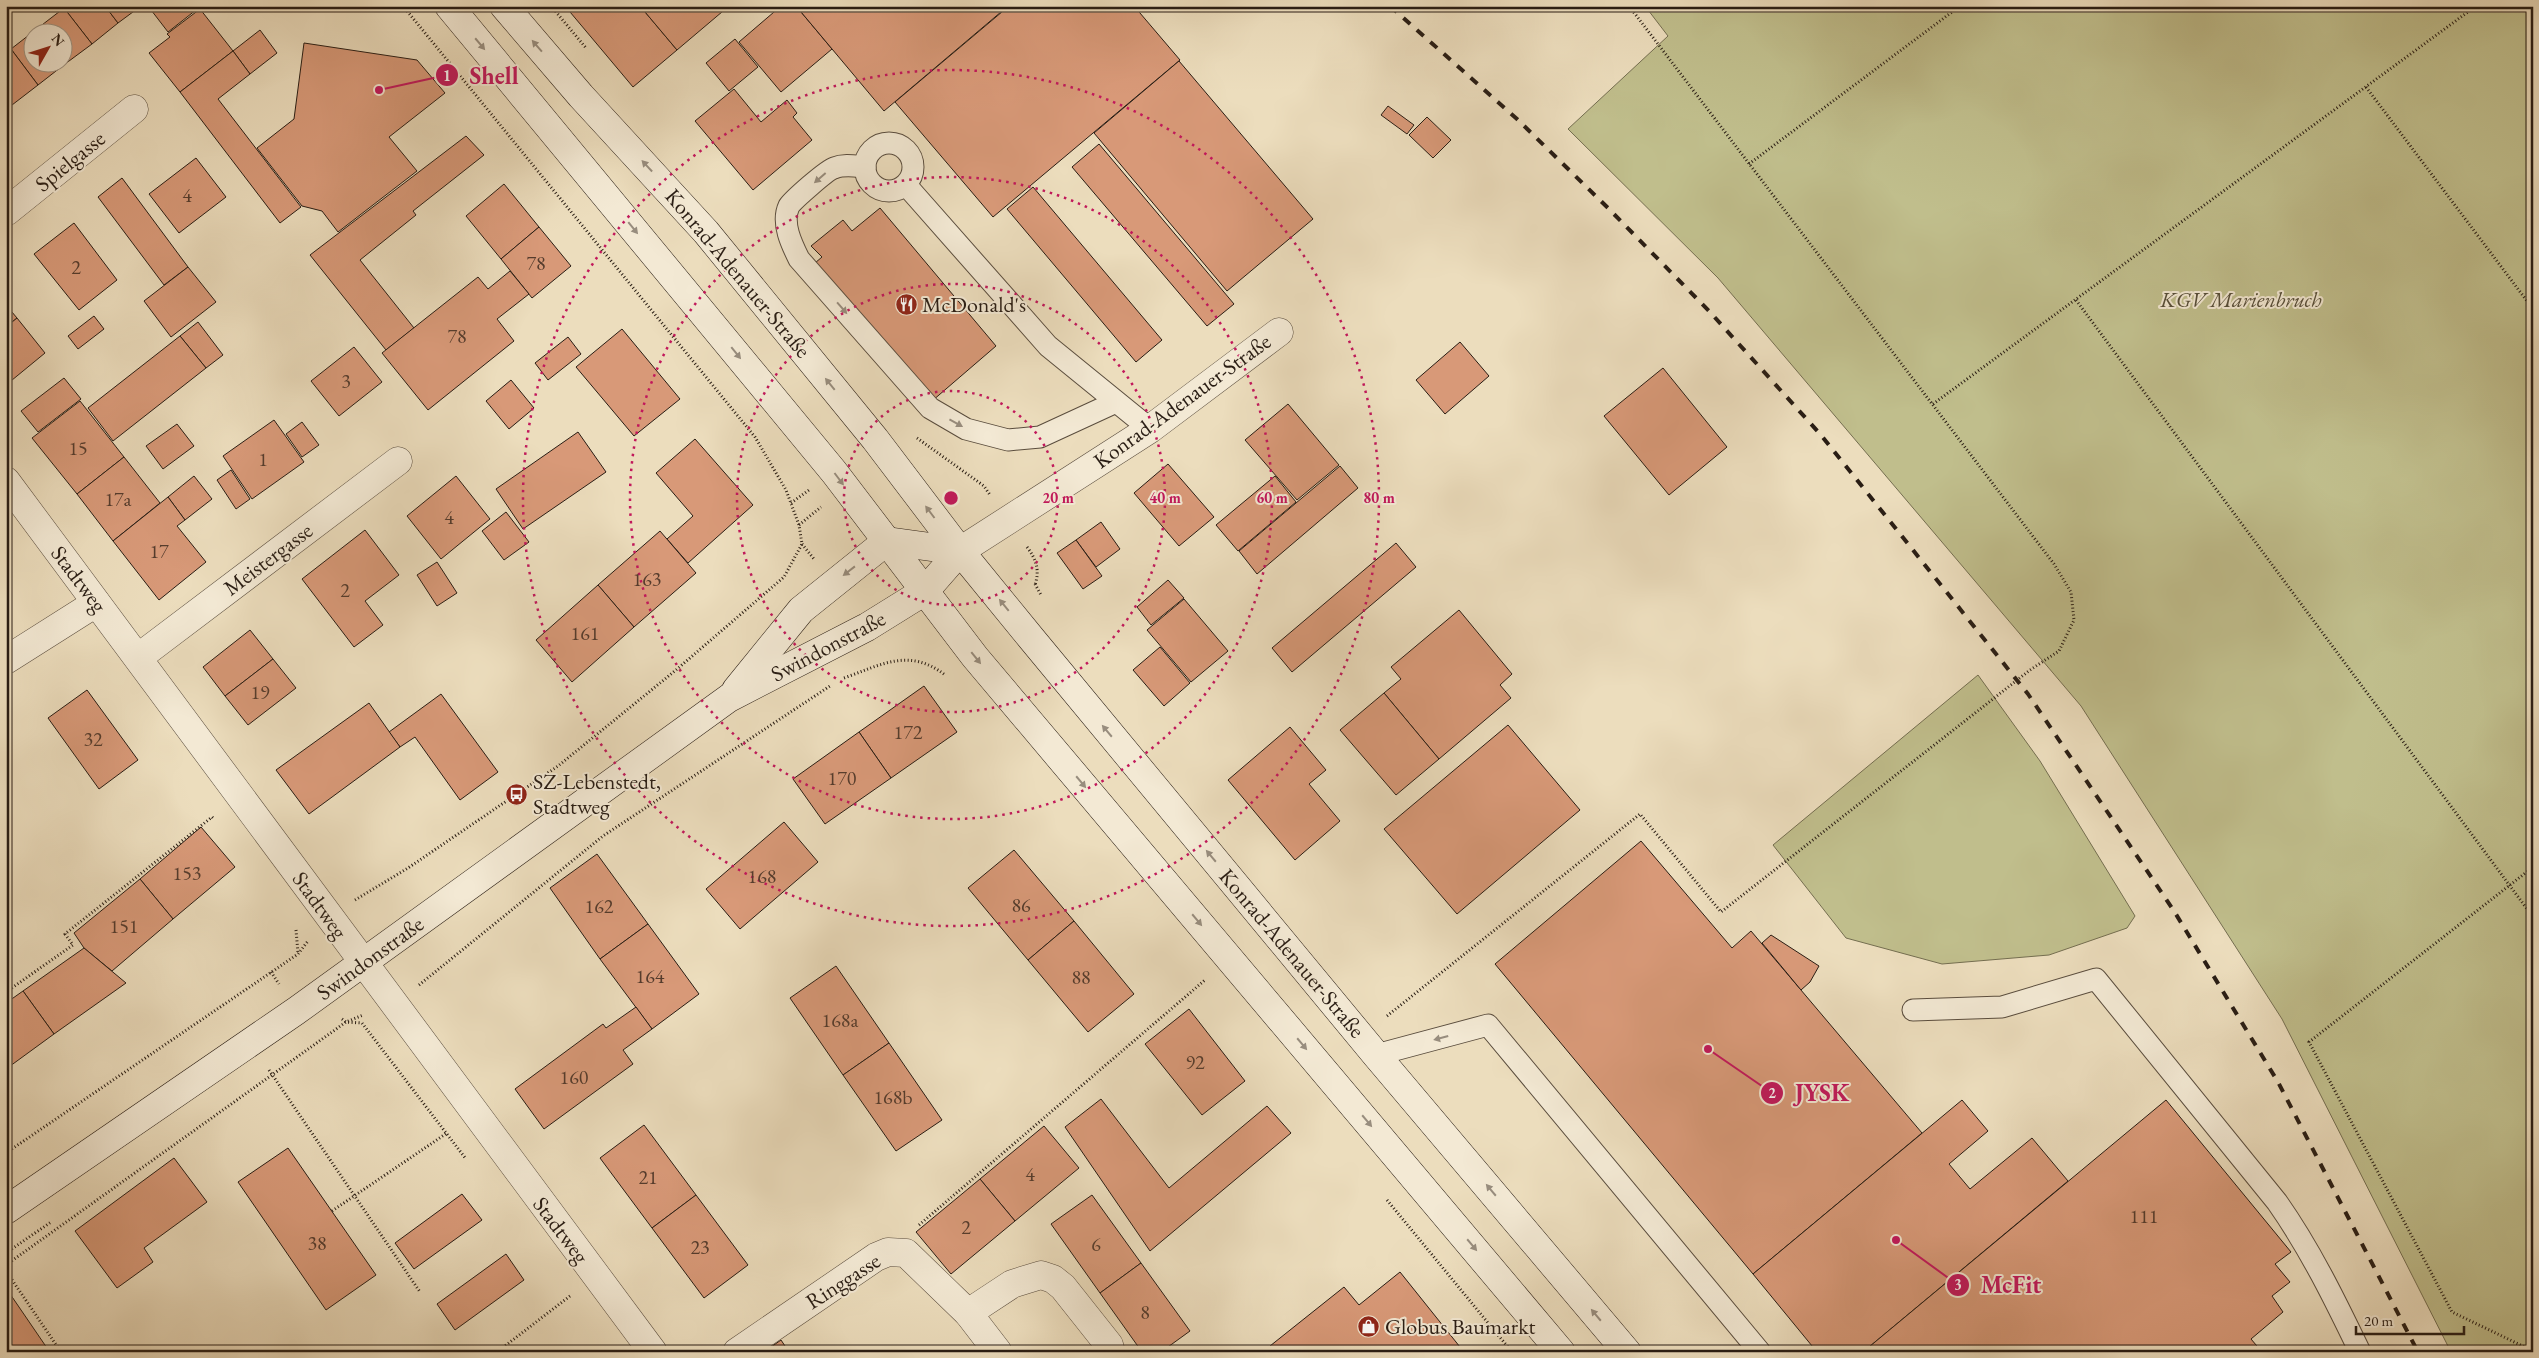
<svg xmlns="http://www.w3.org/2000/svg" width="2539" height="1358" font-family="'EB Garamond',serif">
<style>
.green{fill:#c0be8c;stroke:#746e50}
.building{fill:#d89978;stroke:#291d14}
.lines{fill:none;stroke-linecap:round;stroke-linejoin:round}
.lane-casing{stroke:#5a4d3e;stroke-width:23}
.street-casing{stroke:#5a4d3e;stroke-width:29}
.secondary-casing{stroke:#291d14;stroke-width:29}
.path{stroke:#291d14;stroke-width:3;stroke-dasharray:1 2.5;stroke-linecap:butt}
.lane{stroke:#f3e9d4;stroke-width:21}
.street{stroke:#f3e9d4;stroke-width:28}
.secondary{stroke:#f3e9d4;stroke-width:28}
.rail{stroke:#291d14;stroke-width:4;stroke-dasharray:9 9;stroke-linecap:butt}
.oneway{fill:#988d7e}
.ring{fill:none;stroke:#c2185b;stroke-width:2.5;stroke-dasharray:2.5 5}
.labels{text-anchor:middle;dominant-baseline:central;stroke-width:4;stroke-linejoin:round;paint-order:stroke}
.number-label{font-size:20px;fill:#553c2d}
.street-label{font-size:22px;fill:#291d14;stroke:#f3e9d4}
.park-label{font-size:22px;font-style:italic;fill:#564d38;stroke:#f3e9d4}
.poi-label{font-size:22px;fill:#291d14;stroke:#f3e9d4;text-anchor:start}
.centre{fill:#c2185b;stroke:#f3e9d4;stroke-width:2.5}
.ring-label{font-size:15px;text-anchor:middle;font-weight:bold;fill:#c2185b;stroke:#f3e9d4;stroke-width:4;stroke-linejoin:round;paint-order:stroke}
.leader{fill:none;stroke:#c2185b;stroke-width:2}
.callout-dot{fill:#c2185b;stroke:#f3e9d4;stroke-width:2}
.mark-label{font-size:15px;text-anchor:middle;font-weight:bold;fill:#fff}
.callout-label{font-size:24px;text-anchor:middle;font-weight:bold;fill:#c2185b;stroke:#f3e9d4;stroke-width:4;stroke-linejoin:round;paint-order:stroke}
</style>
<rect width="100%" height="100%" fill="#ecddbd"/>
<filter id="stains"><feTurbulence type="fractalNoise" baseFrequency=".004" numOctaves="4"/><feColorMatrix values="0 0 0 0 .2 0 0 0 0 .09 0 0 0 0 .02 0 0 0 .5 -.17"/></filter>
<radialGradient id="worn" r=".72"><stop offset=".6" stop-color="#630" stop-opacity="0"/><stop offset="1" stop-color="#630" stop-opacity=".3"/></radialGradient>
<!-- green -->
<g class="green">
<path d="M1645,6H2533V1352H2451L2282,1019L2081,706L1718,278L1568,129L1668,36Z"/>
<path d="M1978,675L2040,761L2135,916L2127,928L2049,955L1942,964L1846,938L1773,845Z"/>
</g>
<!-- building -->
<g class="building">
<path d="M66,6H105L118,23L92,44L64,8Z"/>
<path d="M105,6H141L118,23Z"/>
<path d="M148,6H201L168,32Z"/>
<path d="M565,6H640L677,50L633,87Z"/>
<path d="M640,6H729L677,50Z"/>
<path d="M781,6H796L832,49L781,92L739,42Z"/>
<path d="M796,6H1008L884,111Z"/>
<path d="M1009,6H1134L1180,60L993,217L895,102Z"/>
<path d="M64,8L92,44L65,64L62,61V32H41L38,28Z"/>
<path d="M200,9L233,51L180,92L149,53L170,37L167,34Z"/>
<path d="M38,28L41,32H32V62L62,61L65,64L38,85L11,49Z"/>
<path d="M260,30L277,53L250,74L233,51Z"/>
<path d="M735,39L758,67L729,91L706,63Z"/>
<path d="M304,43L417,60L445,93L389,137L417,171L338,232L322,211L302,206L257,148L294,119Z"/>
<path d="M11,49L38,85L12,105L6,98V52Z"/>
<path d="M233,51L250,74L218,99L301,207L280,223L180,92Z"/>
<path d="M1179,61L1313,219L1227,291L1094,133Z"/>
<path d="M734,89L761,122L787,100L797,113L793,117L812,140L753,190L695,121Z"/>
<path d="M1388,106L1414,125L1407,134L1381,115Z"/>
<path d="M1427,117L1451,140L1433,158L1409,135Z"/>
<path d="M466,136L484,155L413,211L416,215L360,260L414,328L386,350L310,255Z"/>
<path d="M1099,144L1234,304L1207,326L1072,167Z"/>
<path d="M196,158L226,197L179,233L149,194Z"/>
<path d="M122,178L188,267L164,285L98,197Z"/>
<path d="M504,184L539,227L501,259L466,216Z"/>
<path d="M1033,187L1162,340L1136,362L1007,209Z"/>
<path d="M880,208L996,346L932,401L815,263L822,257L811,246L843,220L852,231Z"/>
<path d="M74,223L117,280L79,310L34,254Z"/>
<path d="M539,227L571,266L532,298L501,259Z"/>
<path d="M188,267L216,302L171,337L144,301Z"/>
<path d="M510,271L529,294L497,319L514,341L428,410L382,353L478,277L488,289Z"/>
<path d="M6,305L17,318L6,327Z"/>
<path d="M94,316L104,329L78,349L68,336Z"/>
<path d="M17,318L45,353L6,385V327Z"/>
<path d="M198,322L223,355L206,368L180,336Z"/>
<path d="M622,329L680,399L634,436L576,367Z"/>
<path d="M180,336L206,368L113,441L88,408Z"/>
<path d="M568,337L581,354L548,380L535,363Z"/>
<path d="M1460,342L1489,376L1445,414L1416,380Z"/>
<path d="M354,347L382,382L339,416L311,381Z"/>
<path d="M1663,368L1727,447L1669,495L1604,416Z"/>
<path d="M64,378L81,399L38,432L21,411Z"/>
<path d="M511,380L534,408L509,429L486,401Z"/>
<path d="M80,401L124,457L77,494L32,438Z"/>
<path d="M1288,404L1339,465L1297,500L1245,440Z"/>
<path d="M274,420L304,462L252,499L223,456Z"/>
<path d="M302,422L319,445L302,457L286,434Z"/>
<path d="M177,424L194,446L163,469L146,446Z"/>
<path d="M578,432L606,472L523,529L496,489Z"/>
<path d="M695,439L753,505L688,563L667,539L693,516L656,473Z"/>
<path d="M124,457L160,503L113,541L77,494Z"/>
<path d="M1168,464L1214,517L1179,546L1134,493Z"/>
<path d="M1340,466L1358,488L1257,574L1239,551Z"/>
<path d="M231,470L250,499L236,509L217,480Z"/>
<path d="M194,476L212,499L185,520L168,497Z"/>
<path d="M456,476L490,519L441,559L407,516Z"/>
<path d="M1275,476L1296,502L1238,551L1216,525Z"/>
<path d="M168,497L185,520L177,526L206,562L159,600L113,541Z"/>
<path d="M506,512L529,542L504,560L482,531Z"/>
<path d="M1101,522L1120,549L1096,567L1076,540Z"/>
<path d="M365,530L399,575L365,601L383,625L354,647L302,579Z"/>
<path d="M660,531L696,573L634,627L598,585Z"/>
<path d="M1076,540L1102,576L1083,589L1057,553Z"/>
<path d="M1396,543L1416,567L1292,672L1272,648Z"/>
<path d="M437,562L457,593L437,606L417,575Z"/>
<path d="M1168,580L1184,598L1151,625L1137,607Z"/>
<path d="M598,585L634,627L572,682L536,640Z"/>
<path d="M1184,599L1228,651L1191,682L1147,630Z"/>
<path d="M1459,610L1512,674L1500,685L1511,698L1439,759L1384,693L1401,679L1391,667Z"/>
<path d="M250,630L273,659L225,696L203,667Z"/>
<path d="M1160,647L1190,683L1164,706L1133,670Z"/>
<path d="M273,659L296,688L248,725L225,696Z"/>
<path d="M924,686L957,732L891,778L859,732Z"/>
<path d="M87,690L138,760L99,789L48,718Z"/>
<path d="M1384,693L1439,759L1396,795L1340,730Z"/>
<path d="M441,694L498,772L460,800L415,737L400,747L389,732Z"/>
<path d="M369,703L400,747L309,814L276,770Z"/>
<path d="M1508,725L1580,810L1457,914L1384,829Z"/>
<path d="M1290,727L1326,770L1309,784L1340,821L1295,860L1228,780Z"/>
<path d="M859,732L891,778L825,824L793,779Z"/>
<path d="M784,822L818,862L740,929L706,889Z"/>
<path d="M201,827L235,867L173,919L140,879Z"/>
<path d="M1641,841L1732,948L1751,931L1922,1133L1753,1274L1495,964Z"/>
<path d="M1014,850L1074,921L1028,960L968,888Z"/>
<path d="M597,854L648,924L600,959L550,888Z"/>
<path d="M140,879L173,919L112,971L84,948L74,933Z"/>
<path d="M1074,921L1134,994L1088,1032L1028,960Z"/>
<path d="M648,924L699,994L652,1029L600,959Z"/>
<path d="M1771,935L1819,966L1810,982L1801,990L1762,943Z"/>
<path d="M84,948L126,983L54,1034L23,991Z"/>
<path d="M836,966L889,1043L843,1075L790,998Z"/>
<path d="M23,991L54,1034L6,1069V1003Z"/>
<path d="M636,1007L652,1029L623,1050L633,1064L544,1129L515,1089L603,1024L606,1028Z"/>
<path d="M1189,1009L1245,1081L1202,1115L1145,1044Z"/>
<path d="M889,1043L942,1120L896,1151L843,1075Z"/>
<path d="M1101,1099L1169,1188L1267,1106L1291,1133L1150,1251L1065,1127Z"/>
<path d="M1962,1100L1988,1131L1949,1164L1970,1189L2032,1138L2068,1181L1863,1352H1817L1753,1274Z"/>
<path d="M2166,1100L2291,1252L2275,1264L2290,1282L2272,1296L2283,1312L2251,1339L2262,1352H1863Z"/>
<path d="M644,1125L696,1195L652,1228L600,1158Z"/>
<path d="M1044,1126L1079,1168L1015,1221L980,1179Z"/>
<path d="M288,1148L376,1275L326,1310L238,1182Z"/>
<path d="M174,1158L207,1202L144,1248L153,1262L117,1288L75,1231Z"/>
<path d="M980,1179L1015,1221L951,1274L916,1232Z"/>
<path d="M462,1194L482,1220L414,1269L395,1243Z"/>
<path d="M696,1195L748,1265L704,1298L652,1228Z"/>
<path d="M1092,1195L1141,1263L1100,1293L1051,1224Z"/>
<path d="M506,1254L524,1280L455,1330L437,1304Z"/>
<path d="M1141,1263L1190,1331L1161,1352H1142L1100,1293Z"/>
<path d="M1400,1272L1464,1352H1270V1346L1344,1287L1359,1305Z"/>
<path d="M6,1288L47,1348L41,1352H6Z"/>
<path d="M781,1340L789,1352H764Z"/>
</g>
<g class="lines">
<defs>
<g id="lane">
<circle cx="889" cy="167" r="24"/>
<path d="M865,167C854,166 844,164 834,168C827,170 793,200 789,206C781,223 792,245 799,259L930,408L966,429L1008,440L1040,437L1116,402"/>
<path d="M906,185L1048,346L1150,429"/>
<path d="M1913,1010L2002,1007L2096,979L2277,1202C2310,1249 2335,1300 2360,1352"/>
<path d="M1376,1055L1488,1025L1760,1352"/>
</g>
<g id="street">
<path d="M6,212L134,109"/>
<path d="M6,481L653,1352"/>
<path d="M960,551L1150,429L1279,332"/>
<path d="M139,657L398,461"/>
<path d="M6,660L96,603"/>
<path d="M968,1313L1012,1284L1041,1275L1053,1279L1063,1287L1109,1345L1111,1352"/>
<path d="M737,1352L876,1257L888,1252L906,1253L968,1313L998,1352"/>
</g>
<g id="secondary">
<path d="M449,6L834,472L975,657L1561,1352"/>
<path d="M504,6L581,96L706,232L875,439L960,551L1031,638L1376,1055L1627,1352"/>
<path d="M887,541L960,551"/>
<path d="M736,690L801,610L887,541"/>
<path d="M6,1210L296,1011L729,698L867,627L925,591L960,551"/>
</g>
</defs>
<!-- lane casing -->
<use href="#lane" class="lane-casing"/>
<!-- street casing -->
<use href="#street" class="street-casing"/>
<!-- secondary casing -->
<use href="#secondary" class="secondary-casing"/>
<!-- path -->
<g class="path">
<path d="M551,6L586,48"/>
<path d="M2366,87L2533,309"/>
<path d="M1749,164L1960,6"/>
<path d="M2076,300L2533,917"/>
<path d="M1933,404L2476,6"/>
<path d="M917,438L984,486L990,495"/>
<path d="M791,503L809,490"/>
<path d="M799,525L821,507"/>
<path d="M802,544L814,559"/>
<path d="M1027,547C1036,559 1040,570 1035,585"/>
<path d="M1035,584L1041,595"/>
<path d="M844,678C881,665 909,647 945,675"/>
<path d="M2533,867L2309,1042L2452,1312L2533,1351"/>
<path d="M355,900L408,868L558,766L676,670L784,577L802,544L799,525L786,490L755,437L403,6"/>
<path d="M296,930L298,953"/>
<path d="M271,972L279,984"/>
<path d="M419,985L603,836L830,686"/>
<path d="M6,992L73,945L65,934L212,817L213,818"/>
<path d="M1387,1016L1640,814L1721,912L2030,670L2059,651L2074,620L2071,592L2054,564L1629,6"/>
<path d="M342,1019L346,1022L363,1015"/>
<path d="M269,1070L420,1292"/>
<path d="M6,1153L298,954L308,941"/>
<path d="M1387,1200L1512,1352"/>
<path d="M332,1211L447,1133"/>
<path d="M919,1225L1205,980"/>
<path d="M6,1253L51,1222"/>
<path d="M6,1265L346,1022L362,1023L466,1159"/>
<path d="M6,1271L61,1352"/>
<path d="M497,1352L570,1296"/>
</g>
<!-- lane -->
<use href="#lane" class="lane"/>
<!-- street -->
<use href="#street" class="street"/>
<!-- secondary -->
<use href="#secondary" class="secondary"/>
<!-- rail -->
<path class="rail" d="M1390,6L1517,119L1608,208L1709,311L1821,435L2028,694L2174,911L2278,1082L2418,1352"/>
</g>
<!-- one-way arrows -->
<defs><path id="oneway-solid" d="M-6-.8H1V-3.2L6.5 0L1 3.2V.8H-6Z" transform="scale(1.25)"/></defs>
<g class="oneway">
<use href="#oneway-solid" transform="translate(480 44) rotate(50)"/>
<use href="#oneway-solid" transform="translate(537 46) rotate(-131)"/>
<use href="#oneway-solid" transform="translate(647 166) rotate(-133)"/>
<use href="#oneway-solid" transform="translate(820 178) rotate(139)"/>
<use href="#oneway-solid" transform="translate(633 228) rotate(51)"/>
<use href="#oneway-solid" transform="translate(842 308) rotate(49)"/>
<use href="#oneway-solid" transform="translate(736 353) rotate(51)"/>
<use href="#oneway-solid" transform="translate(830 384) rotate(-129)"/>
<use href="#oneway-solid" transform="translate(956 423) rotate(29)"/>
<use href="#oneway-solid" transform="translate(839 479) rotate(53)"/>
<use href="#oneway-solid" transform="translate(930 512) rotate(-127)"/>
<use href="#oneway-solid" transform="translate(849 571) rotate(142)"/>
<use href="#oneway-solid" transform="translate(1004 605) rotate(-129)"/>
<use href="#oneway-solid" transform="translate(976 658) rotate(51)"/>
<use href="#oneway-solid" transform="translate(1107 731) rotate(-130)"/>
<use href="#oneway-solid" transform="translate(1081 782) rotate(50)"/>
<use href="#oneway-solid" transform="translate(1211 856) rotate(-130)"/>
<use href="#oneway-solid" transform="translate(1197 920) rotate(50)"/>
<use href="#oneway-solid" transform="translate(1441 1038) rotate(165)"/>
<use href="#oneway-solid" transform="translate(1302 1044) rotate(50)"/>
<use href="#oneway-solid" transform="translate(1367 1121) rotate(50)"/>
<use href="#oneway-solid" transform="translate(1491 1190) rotate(-130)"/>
<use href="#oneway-solid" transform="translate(1472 1245) rotate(50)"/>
<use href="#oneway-solid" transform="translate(1596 1315) rotate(-130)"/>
</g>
<!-- distance rings -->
<g class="ring">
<circle cx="951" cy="498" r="107"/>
<circle cx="951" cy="498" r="214"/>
<circle cx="951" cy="498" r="321"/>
<circle cx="951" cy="498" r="428"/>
</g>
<!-- icons -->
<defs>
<symbol id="restaurant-disc" viewBox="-11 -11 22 22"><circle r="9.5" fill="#8f2418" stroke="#f3e9d4"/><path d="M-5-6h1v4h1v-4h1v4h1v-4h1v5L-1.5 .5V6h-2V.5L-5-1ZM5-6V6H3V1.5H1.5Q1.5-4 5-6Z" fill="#fff"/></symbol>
<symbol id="bus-disc" viewBox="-11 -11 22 22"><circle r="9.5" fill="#8f2418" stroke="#f3e9d4"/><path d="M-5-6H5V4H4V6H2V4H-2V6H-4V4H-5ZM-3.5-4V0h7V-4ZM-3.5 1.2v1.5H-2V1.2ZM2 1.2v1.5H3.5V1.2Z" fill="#fff"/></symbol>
<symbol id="shop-disc" viewBox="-11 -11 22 22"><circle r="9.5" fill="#8f2418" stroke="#f3e9d4"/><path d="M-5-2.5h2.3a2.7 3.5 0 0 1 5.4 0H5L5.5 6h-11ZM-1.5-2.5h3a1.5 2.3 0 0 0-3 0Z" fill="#fff"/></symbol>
</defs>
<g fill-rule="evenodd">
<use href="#restaurant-disc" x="894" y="292" width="25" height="25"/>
<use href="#bus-disc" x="504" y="782" width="25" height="25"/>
<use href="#shop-disc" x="1356" y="1314" width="25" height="25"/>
</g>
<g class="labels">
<!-- number labels -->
<g class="number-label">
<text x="187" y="195">4</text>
<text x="536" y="263">78</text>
<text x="76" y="267">2</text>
<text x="457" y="336">78</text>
<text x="346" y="381">3</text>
<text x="78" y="448">15</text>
<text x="263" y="459">1</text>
<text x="118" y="499">17a</text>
<text x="449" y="517">4</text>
<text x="159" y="551">17</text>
<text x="647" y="579">163</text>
<text x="345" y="590">2</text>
<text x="585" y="633">161</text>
<text x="260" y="692">19</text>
<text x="908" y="732">172</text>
<text x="93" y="739">32</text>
<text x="842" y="778">170</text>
<text x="187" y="873">153</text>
<text x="762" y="876">168</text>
<text x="1021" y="905">86</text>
<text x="599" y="906">162</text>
<text x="124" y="926">151</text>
<text x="650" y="976">164</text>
<text x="1081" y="977">88</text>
<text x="840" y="1020">168a</text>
<text x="1195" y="1062">92</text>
<text x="574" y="1077">160</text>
<text x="893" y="1097">168b</text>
<text x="1030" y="1174">4</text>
<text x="648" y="1177">21</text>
<text x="2144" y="1216">111</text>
<text x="966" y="1227">2</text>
<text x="317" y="1243">38</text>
<text x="1096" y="1244">6</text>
<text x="700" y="1247">23</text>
<text x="1145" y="1312">8</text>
</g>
<!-- street labels -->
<g class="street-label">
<text transform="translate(70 161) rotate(-39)">Spielgasse</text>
<text transform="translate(738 273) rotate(50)">Konrad-Adenauer-Straße</text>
<text transform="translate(1182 401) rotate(-36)">Konrad-Adenauer-Straße</text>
<text transform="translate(268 559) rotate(-37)">Meistergasse</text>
<text transform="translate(79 579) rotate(53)">Stadtweg</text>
<text transform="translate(828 646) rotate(-28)">Swindonstraße</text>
<text transform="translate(320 905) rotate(54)">Stadtweg</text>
<text transform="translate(1292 953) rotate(50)">Konrad-Adenauer-Straße</text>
<text transform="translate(370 958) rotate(-36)">Swindonstraße</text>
<text transform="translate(561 1230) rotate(53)">Stadtweg</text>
<text transform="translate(843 1281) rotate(-33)">Ringgasse</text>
</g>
<!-- park labels -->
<g class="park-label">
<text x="2241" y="299">KGV Marienbruch</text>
</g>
<!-- poi labels -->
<g class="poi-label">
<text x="922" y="304">McDonald's</text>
<text x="533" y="781">SZ-Lebenstedt,<tspan x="533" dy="25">Stadtweg</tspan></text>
<text x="1385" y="1326">Globus Baumarkt</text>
</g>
</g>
<circle cx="951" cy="498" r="8" class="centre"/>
<g class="ring-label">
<text x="1058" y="503">20 m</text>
<text x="1165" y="503">40 m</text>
<text x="1272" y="503">60 m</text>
<text x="1379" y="503">80 m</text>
</g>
<!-- callouts -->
<path class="leader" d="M379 90L447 75M1708 1049L1772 1093M1896 1240L1958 1285"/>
<g class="callout-dot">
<circle cx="379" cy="90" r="5"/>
<circle cx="1708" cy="1049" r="5"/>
<circle cx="1896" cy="1240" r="5"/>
<circle cx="447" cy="75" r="12"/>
<circle cx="1772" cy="1093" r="12"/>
<circle cx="1958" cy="1285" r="12"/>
</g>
<g class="mark-label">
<text x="447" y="81">1</text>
<text x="1772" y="1098">2</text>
<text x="1958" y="1290">3</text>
</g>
<g class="callout-label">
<text x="494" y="84">Shell</text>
<text x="1822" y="1101">JYSK</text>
<text x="2011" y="1293">McFit</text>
</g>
<!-- margin -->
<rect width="2539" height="1358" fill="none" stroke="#ecddbd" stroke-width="25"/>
<rect x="8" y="8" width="2524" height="1343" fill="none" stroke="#291d14" stroke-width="2.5"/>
<rect x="12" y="12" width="2514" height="1333" fill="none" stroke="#291d14"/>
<!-- north arrow -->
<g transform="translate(48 48) rotate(51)"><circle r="24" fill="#f3e9d4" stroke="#a29787"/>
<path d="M0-4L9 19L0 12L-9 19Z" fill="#8f2418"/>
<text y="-8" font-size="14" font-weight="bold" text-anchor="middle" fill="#291d14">N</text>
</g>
<!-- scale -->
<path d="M2356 1326v8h108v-8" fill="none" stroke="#291d14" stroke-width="2.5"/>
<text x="2364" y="1326" font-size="15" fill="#291d14" stroke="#f3e9d4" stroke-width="4" paint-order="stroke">20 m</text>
<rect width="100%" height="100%" filter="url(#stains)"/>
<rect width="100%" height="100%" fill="url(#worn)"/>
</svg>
